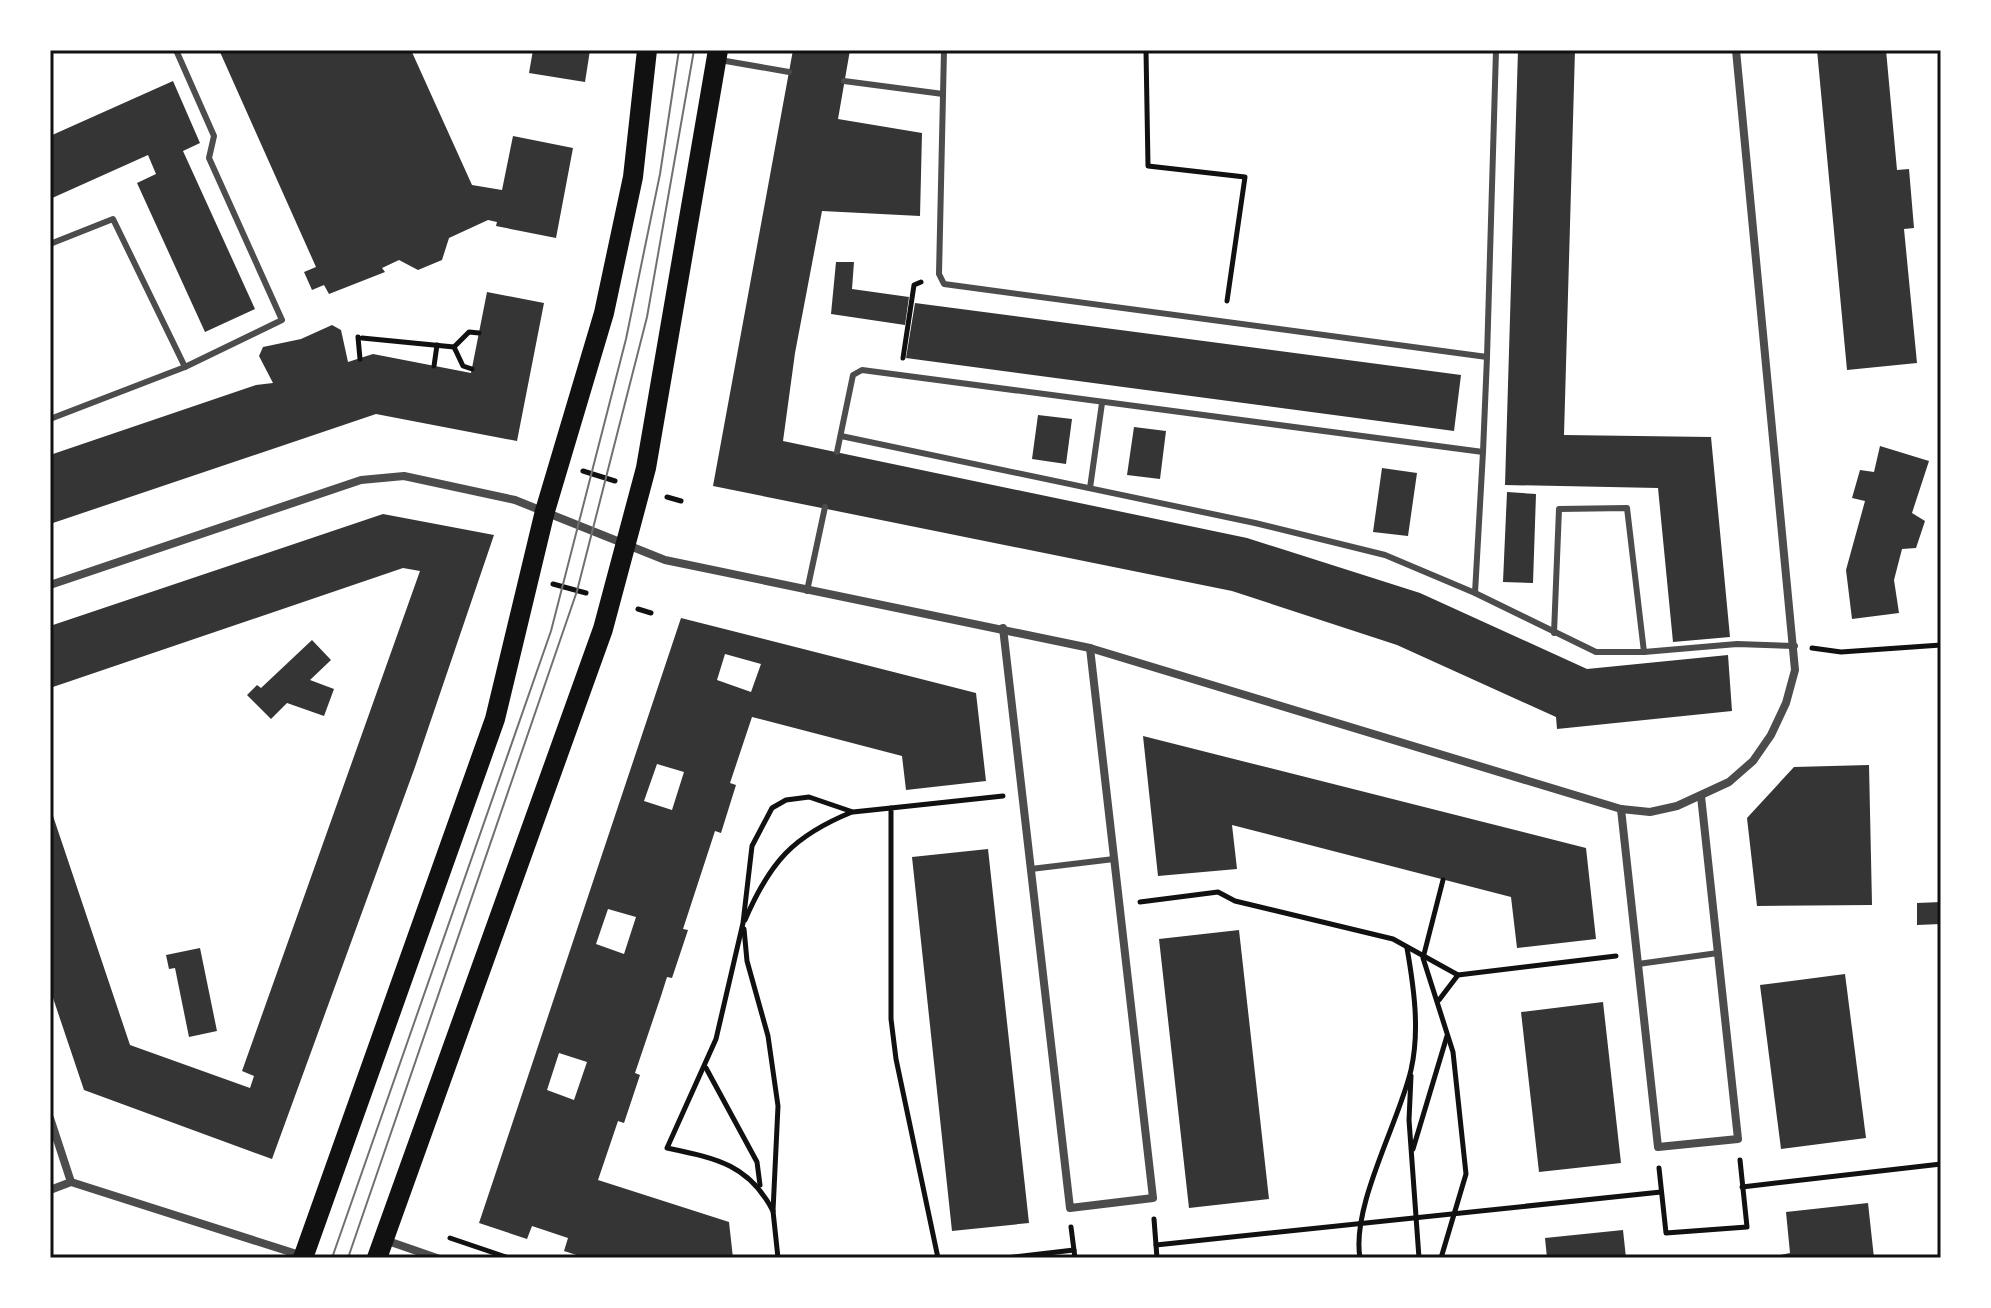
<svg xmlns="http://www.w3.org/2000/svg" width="1991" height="1308" font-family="'Source Sans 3',sans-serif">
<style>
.building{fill:#353535;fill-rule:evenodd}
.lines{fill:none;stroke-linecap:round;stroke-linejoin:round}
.path{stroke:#111;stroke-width:5}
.service{stroke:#4c4c4c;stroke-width:6}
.minor{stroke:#4c4c4c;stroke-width:8}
.primary{stroke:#111;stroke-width:20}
.tram{stroke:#707070;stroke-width:2}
.neatline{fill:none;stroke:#111;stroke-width:3}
</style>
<rect width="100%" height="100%" fill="#fff"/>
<!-- building -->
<g class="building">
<path d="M225,50H411L472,185L502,190L513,136L573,148L556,238L496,226L497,222L488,220L449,238L442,260L418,270L399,260L382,268L385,272L329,294L324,285L312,290L304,272L316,267L220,52Z"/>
<path d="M533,50H590L585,82L529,73Z"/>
<path d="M793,50H850L838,119L922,133L920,216L822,211L795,353L783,441L1247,538L1420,593L1587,669L1728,655L1732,711L1557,729L1556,717L1397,645L1232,591L713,486Z"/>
<path d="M1518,50H1575L1564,435L1711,437L1730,637L1673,642L1658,488L1505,485Z"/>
<path d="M1817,50H1886L1897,170L1909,169L1914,228L1904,229L1917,363L1847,370Z"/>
<path d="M173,81L200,143L183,151L255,309L205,332L137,183L156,174L148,155L50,199V136Z"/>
<path d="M836,262H854L852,289L909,297L905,325L831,314Z"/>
<path d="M487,292L544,303L517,441L376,414L50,524V455L256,385L273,383L259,356L263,347L301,339L332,325L341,330L348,362L373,354L471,373Z"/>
<path d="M915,303L1461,375L1454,431L906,358Z"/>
<path d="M1038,415L1072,419L1066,464L1032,459Z"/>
<path d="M1134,427L1166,431L1160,479L1127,475Z"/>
<path d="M1880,446L1929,461L1912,513L1925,521L1916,548L1902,549L1894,580L1899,613L1852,619L1846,570L1865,501L1852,498L1860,470L1874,472Z"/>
<path d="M1382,468L1417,473L1408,536L1373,532Z"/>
<path d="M1507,492L1536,494L1533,583L1503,582Z"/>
<path d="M383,514L494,535L415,767L272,1159L84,1090L50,989V807L130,1045L250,1088L254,1076L242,1071L420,571L403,568L50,688V626Z"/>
<path d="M681,618L976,693L986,781L906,790L902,756L752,717L730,783L736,785L721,833L715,831L683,929L688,930L672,978L667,977L661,996L635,1073L640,1075L624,1123L618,1121L598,1180L729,1222L733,1258H586L564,1251L568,1238L532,1226L527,1239L479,1223ZM725,654L761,664L751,692L717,680ZM657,764L684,772L672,810L644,801ZM608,909L636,917L624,954L596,944ZM559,1053L587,1062L574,1100L547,1090Z"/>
<path d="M312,640L331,660L310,680L334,689L324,716L287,703L271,719L247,695L257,685L261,688Z"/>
<path d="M1143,736L1586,848L1596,939L1517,948L1511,897L1232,825L1237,869L1158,876Z"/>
<path d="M1869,765L1872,905L1757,906L1747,818L1794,767Z"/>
<path d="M988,849L1029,1223L952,1231L912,857Z"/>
<path d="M1941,902V924L1917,925V903Z"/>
<path d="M1239,930L1269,1199L1189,1208L1159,939Z"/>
<path d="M200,948L217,1031L189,1037L175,968L169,969L166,955Z"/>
<path d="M1845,974L1866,1138L1781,1149L1760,985Z"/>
<path d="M1603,1002L1621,1163L1539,1172L1521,1012Z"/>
<path d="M1868,1203L1874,1258H1766L1790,1253L1786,1212Z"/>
<path d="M1623,1230L1626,1258H1547L1545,1238Z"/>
</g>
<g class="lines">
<!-- path -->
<g class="path">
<path d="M1146,50L1148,166L1245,177L1227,301"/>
<path d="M358,337L360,359"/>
<path d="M362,338L454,347"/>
<path d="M454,347L469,332L479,333"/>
<path d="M454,347L463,366L472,369"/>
<path d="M903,358L914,285L921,282"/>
<path d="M434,366L437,345"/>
<path d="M583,471L615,481"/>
<path d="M667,497L681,501"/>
<path d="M553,584L586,593"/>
<path d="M638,609L651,613"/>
<path d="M1812,648L1841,652L1941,645"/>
<path d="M1140,902L1218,892L1235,901L1393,939L1458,975L1616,956"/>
<path d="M745,920C770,862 793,836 852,812"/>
<path d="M744,929L747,961L768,1036L778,1106L773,1211L778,1258"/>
<path d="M1439,1000L1458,975"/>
<path d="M706,1068L757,1162L760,1185"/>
<path d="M1411,1076L1409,1120L1419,1258"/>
<path d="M1413,1149L1447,1036"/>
<path d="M1659,1168L1666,1233L1747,1227L1740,1160"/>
<path d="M1742,1187L1941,1164"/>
<path d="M773,1211C749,1164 715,1158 667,1148L716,1039L743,923L752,846L772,808L786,800L809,797L853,812L891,808"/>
<path d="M1154,1219L1157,1258"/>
<path d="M1071,1227L1075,1258"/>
<path d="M450,1238L509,1258"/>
<path d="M1156,1245L1661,1192"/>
<path d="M938,1258L896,1059L891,1019V808L1003,796"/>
<path d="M1006,1258L1074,1250"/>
<path d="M1360,1258C1351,1206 1399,1122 1411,1070C1420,1031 1414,988 1407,948"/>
<path d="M1441,1258L1466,1174L1453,1052L1423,958L1443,880"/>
</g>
<!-- service -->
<g class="service">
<path d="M944,50L939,274L944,284L1487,357L1496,50"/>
<path d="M720,60L789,72"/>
<path d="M844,81L943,94"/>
<path d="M50,244L113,219L185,367"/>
<path d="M50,419L185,367L282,320L209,158L214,136L176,50"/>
<path d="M837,452L853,375L862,370L1483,452L1475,593L1385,555L1255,523L841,436"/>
<path d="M1483,452L1487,357"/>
<path d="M1090,488L1102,403"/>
<path d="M807,591L825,507"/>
<path d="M1475,593L1596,652H1644L1737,644L1795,646"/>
<path d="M1554,633L1559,509L1627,508L1644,652"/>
<path d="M1031,869L1114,859"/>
<path d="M1638,964L1718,953"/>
</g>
<!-- minor -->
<g class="minor">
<path d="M50,585L361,480L404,476L515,500L665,560L1090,648L1621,809L1650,812L1677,806L1729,782L1753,761L1771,735L1786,703L1795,670L1736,50"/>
<path d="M1003,628L1070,1208L1153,1198L1090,648"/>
<path d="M1621,809L1658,1147L1738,1139L1701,796"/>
<path d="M50,1118L71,1182"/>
<path d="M50,1190L71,1182L303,1256"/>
<path d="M385,1240L437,1258"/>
</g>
<!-- primary -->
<g class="primary">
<path d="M303,1258L495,719L545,511L604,313L633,177L647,50"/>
<path d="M377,1258L603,629L646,468L718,50"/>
</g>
<!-- tram -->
<g class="tram">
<path d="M332,1258L551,631L626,339L660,174L679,50"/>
<path d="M348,1258L577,591L647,317L694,50"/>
</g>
</g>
<!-- border -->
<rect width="1991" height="1308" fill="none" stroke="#ffffff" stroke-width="104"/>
<rect x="52" y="52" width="1887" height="1204" class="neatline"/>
</svg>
